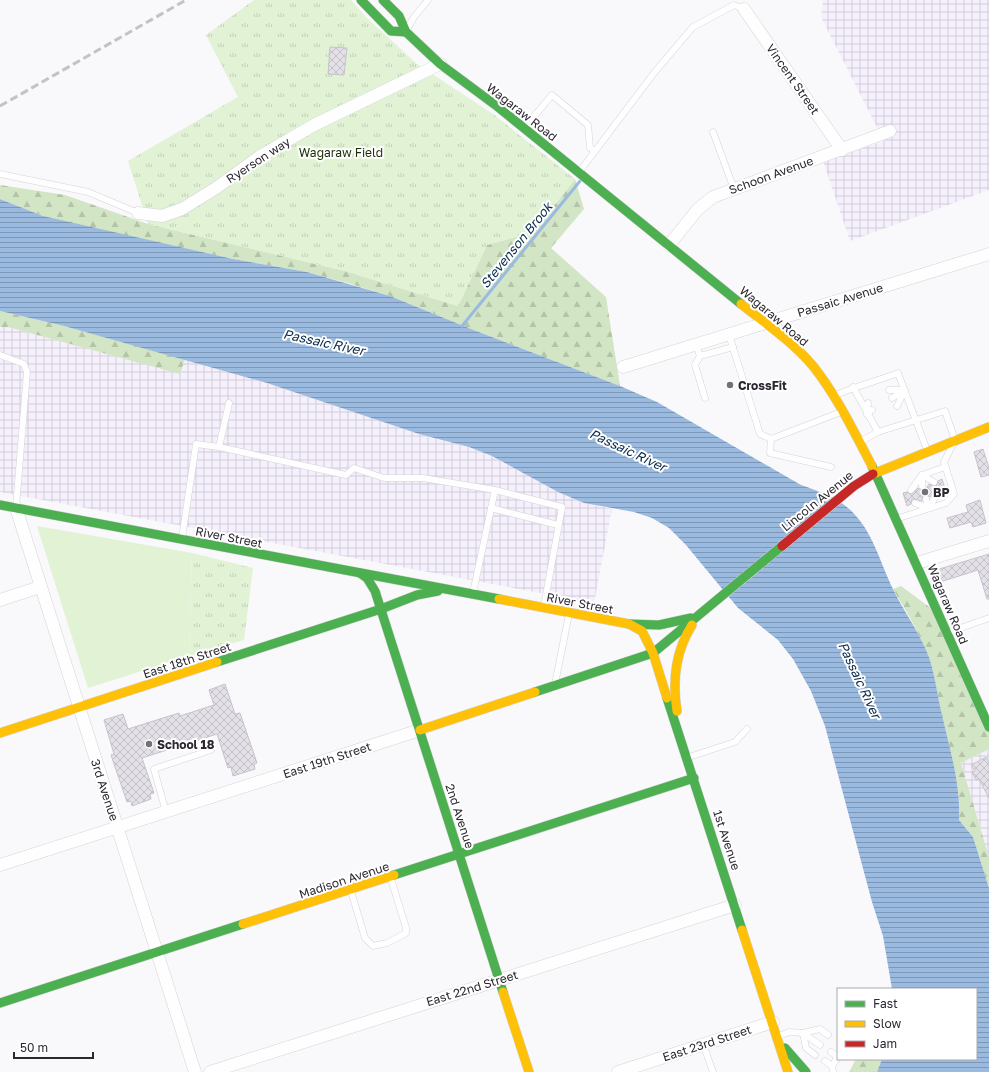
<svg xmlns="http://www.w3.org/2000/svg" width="989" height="1072" font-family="'Golos Text',sans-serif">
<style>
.industrial{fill:url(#industrial-grid)}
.grass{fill:#e1f2d5}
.forest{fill:url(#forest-firs)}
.park{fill:url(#park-tufts)}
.water{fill:url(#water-rules)}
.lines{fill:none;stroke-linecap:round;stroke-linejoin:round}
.stream{stroke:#9abae0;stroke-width:3}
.building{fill:url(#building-cross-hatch);stroke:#c6c4ca}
.lane-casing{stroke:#d5d3d8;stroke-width:7}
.street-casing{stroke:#d5d3d8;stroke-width:13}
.fast-casing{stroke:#d5d3d8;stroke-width:10}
.slow-casing{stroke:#d5d3d8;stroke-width:10}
.jam-casing{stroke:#d5d3d8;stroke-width:10}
.lane{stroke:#fefefe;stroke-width:6}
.street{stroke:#fefefe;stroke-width:12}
.fast{stroke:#4caf50;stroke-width:9}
.slow{stroke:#ffc107;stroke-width:9}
.jam{stroke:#c62828;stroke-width:9}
.rail{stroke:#c3c2c5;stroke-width:3;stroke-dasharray:8 4;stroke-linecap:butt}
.poi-dot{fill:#747078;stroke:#fff;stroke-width:1.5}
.labels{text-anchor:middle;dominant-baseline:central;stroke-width:4;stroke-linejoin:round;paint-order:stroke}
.street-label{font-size:12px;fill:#2c2731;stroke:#fff}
.park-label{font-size:12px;fill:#1b3004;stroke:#fff}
.poi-label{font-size:12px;font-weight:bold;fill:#2c2731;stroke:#fff;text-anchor:start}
.water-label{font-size:13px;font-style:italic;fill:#082b4c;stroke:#fff}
</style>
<defs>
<pattern id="industrial-grid" width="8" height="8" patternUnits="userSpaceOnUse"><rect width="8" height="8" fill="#f5f0fc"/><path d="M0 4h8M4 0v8" fill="none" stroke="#d2ced8"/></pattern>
<pattern id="forest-firs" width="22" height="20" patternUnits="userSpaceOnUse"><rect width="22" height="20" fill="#d2e5c4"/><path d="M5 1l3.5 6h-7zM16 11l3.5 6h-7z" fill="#b4c4a9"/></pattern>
<pattern id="park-tufts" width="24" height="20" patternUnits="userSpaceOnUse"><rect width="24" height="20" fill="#e1f2d5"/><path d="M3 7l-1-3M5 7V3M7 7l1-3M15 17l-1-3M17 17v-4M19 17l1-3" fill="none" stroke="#c1d0b7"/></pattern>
<pattern id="water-rules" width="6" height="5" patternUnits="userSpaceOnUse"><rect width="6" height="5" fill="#9abae0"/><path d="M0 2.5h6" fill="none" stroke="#7e97b6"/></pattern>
<pattern id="building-cross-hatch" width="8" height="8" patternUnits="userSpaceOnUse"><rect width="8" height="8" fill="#e3e0e7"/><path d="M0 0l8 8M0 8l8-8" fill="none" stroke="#c3c0c7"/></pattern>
</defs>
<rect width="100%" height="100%" fill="#f9f8fb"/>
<!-- industrial -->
<g class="industrial">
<path d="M823,0H989V190L850,241L823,161L884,141L821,17Z"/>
<path d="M0,327H8L180,373L185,359L267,383L419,434L469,447L492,456L558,492L584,503L612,509L594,603L0,492Z"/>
<path d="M989,749V857L961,763Z"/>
</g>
<!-- grass -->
<path class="grass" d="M37,526L192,553L189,656L88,688Z"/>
<!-- forest -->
<g class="forest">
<path d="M575,179L584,209L551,248L606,297L620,386L471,329L390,296L351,284L307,272L233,259L51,219L0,199V185L65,195L148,224L345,271L458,306L487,245L533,232Z"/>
<path d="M0,311L64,326L185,359L180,374L8,327H0Z"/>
<path d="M901,586L940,615L989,726V749L961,763L989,857V888L973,837L959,820C961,781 948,744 940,707C936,688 934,668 926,651C917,629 905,609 893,589Z"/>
<path d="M856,1059H882L877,1072H849Z"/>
</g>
<!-- park -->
<g class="park">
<path d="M254,0H351L366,17L417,64L493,114L575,179L533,232L487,245L458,306L345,271L148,224L128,161L238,97L206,35Z"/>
<path d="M192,553L253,568L244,640L189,656Z"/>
</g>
<!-- water -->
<path class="water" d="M0,199L43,216L233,259L307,272L390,296L471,329L620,386L657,402L801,485C821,492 842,499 856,516C874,536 881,565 893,589C903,610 917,629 926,650C934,668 936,688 940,706C948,744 961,781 959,820L973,837L989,888V1072H877L882,1059H976V989H892L883,936L872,902L825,726L811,691L793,659L778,640L738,608L686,545L669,528L652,518L634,512L584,503L558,492L492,456L469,447L419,434L267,383L64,326L0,311Z"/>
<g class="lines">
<!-- stream -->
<path class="stream" d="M462,326L580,181"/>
</g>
<!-- building -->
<g class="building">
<path d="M330,47L347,48L344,75L328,74Z"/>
<path d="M983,449L989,468V475L981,477L974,452Z"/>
<path d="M942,479L946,492L941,494L935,491L930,497L927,495H923L922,501L912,499L911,504L907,506L903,493L907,492L912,494L918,488L922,490H925L929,484L936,486L938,481Z"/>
<path d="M980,500L986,523L973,527L971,522L950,528L947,518L968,512L966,505Z"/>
<path d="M989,554V599H987L978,570L940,582L936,570Z"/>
<path d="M225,684L235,714L240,713L257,763L254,764L255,769L233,776L231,767L228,768L217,734L142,758L154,793L150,794L151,799L132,806L131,801L127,802L111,755L114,754L104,720L123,714L128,729L179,713L180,716L214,705L209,690Z"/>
<path d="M986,757L989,763V798L979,779L976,780L972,772L975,771L971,765Z"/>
</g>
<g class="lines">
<defs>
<g id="lane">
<path d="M408,28L414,17L428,0"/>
<path d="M525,127L552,95L588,125L590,148L595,151"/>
<path d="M713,132L734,189"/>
<path d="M580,171L654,73L693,27L734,5L744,9"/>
<path d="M0,174L88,192L138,213"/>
<path d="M729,335L760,434L771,439L841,412"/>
<path d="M696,345L700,356L733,347"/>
<path d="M0,355L24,364L27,372L16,507"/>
<path d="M700,356L695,365L705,398"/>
<path d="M853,387L878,432"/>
<path d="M889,390H905L892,398"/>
<path d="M836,395C856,386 877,381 898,373L927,450"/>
<path d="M229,403L219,447L346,475L354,468L384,478H423L495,490L473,593"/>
<path d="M868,403L867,414L872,410"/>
<path d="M897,406L904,392"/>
<path d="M771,439L770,453L831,467"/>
<path d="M861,441L878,432L945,411L955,440L944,462L954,494L946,503L899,518"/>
<path d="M934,482L922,475L945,467"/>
<path d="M495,490L562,507L544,606"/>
<path d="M911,490L922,475V486"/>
<path d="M915,503L928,508L926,499"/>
<path d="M491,508L558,525"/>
<path d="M928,508L937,495"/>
<path d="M182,538L196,444L219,447"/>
<path d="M949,632L989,618"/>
<path d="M555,684L569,614"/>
<path d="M689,757L735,742L747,729"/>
<path d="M166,812L154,769L211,750"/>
<path d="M351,891L365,938L373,946L387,943L406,933V928L391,879"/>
<path d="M803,1033L806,1048L815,1055"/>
<path d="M803,1033L820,1045"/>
<path d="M779,1036L789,1032L803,1033L820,1029L828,1035"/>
<path d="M703,1044L713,1072"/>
<path d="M831,1052L838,1057"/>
<path d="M825,1061L832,1066"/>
<path d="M833,1072L832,1066L838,1057"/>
</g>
<g id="street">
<path d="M744,9L842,150"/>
<path d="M138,213L162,216L182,209L216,188L259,157L314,125L440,64"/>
<path d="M669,245L698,209L713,197L890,131"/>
<path d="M623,367L989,254"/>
<path d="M16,508L195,1072"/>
<path d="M917,563L989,541"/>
<path d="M0,600L40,587"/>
<path d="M0,865L420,730"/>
<path d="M210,1072L735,905"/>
<path d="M618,1072L773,1022"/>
</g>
<g id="fast">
<path d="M361,0L391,31L406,32"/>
<path d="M383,0L399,16L406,32L440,64L498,107L741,304"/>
<path d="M872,466L989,727"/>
<path d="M0,505L499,599"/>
<path d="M360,573L367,578L375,591L503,992"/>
<path d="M381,609L417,595L438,591"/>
<path d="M629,624L659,625L691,618"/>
<path d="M217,662L381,609"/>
<path d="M535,692L653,653L782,546"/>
<path d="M667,698L742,930"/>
<path d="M394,875L694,778"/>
<path d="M0,1003L243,924"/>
<path d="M785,1048L806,1072"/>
</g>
<g id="slow">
<path d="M741,304C765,323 793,342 813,366C837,396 854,432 872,466"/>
<path d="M873,474L989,427"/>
<path d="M499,599L629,624L642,631L653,653L667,698"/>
<path d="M677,711C672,680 675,652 692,625"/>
<path d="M420,730L535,692"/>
<path d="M0,733L217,662"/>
<path d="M243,924L394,875"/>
<path d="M742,930L788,1072"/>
<path d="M503,992L529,1072"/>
</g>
<path id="jam" d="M782,546L854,486L873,474"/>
</defs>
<!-- lane casing -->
<use href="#lane" class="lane-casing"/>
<!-- street casing -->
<use href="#street" class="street-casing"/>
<!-- fast casing -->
<use href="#fast" class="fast-casing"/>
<!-- slow casing -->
<use href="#slow" class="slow-casing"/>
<!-- jam casing -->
<use href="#jam" class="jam-casing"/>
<!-- lane -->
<use href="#lane" class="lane"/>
<!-- street -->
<use href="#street" class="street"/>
<!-- fast -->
<use href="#fast" class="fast"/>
<!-- slow -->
<use href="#slow" class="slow"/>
<!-- jam -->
<use href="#jam" class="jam"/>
<!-- rail -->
<path class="rail" d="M0,106L186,0"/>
</g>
<!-- markers -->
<g class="poi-dot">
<circle cx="730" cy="385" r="4"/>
<circle cx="925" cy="492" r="4"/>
<circle cx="149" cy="744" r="4"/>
</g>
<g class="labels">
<!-- street labels -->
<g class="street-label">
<text transform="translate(793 79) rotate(55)">Vincent Street</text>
<text transform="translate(522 112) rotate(38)">Wagaraw Road</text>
<text transform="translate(258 160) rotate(-33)">Ryerson way</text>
<text transform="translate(771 175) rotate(-20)">Schoon Avenue</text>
<text transform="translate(840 300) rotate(-17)">Passaic Avenue</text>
<text transform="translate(774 316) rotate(40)">Wagaraw Road</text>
<text transform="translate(817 501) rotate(-39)">Lincoln Avenue</text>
<text transform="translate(229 537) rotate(11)">River Street</text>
<text transform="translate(580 603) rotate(11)">River Street</text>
<text transform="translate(948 604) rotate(67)">Wagaraw Road</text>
<text transform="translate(187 660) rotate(-18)">East 18th Street</text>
<text transform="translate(327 760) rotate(-18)">East 19th Street</text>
<text transform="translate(105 790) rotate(72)">3rd Avenue</text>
<text transform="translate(460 816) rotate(72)">2nd Avenue</text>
<text transform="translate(727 840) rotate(72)">1st Avenue</text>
<text transform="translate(344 880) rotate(-18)">Madison Avenue</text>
<text transform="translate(472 988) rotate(-17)">East 22nd Street</text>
<text transform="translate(707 1043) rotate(-18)">East 23rd Street</text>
</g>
<!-- park labels -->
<g class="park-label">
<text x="341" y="152">Wagaraw Field</text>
</g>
<!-- poi labels -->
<g class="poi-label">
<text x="738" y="385">CrossFit</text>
<text x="933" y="492">BP</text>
<text x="157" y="744">School 18</text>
</g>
<!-- water labels -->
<g class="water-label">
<text transform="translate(516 245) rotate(-51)">Stevenson Brook</text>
<text transform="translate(324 342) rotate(12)">Passaic River</text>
<text transform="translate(628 450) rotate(25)">Passaic River</text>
<text transform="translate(860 680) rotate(65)">Passaic River</text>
</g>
</g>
<!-- legend -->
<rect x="837" y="988" width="140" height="72" fill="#ffffff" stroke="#aba9ad"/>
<rect x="845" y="1001" width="20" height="6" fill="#4caf50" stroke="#aba9ad"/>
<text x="873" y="1008" font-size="12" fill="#2c2731">Fast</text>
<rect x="845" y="1021" width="20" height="6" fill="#ffc107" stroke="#aba9ad"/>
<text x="873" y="1028" font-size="12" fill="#2c2731">Slow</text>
<rect x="845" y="1041" width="20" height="6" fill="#c62828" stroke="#aba9ad"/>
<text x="873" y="1048" font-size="12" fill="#2c2731">Jam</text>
<!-- scale -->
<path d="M14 1052v6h79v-6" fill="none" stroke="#2c2731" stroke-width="2"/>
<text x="20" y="1052" font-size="12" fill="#2c2731" stroke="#ffffff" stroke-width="3" paint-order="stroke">50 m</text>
</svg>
